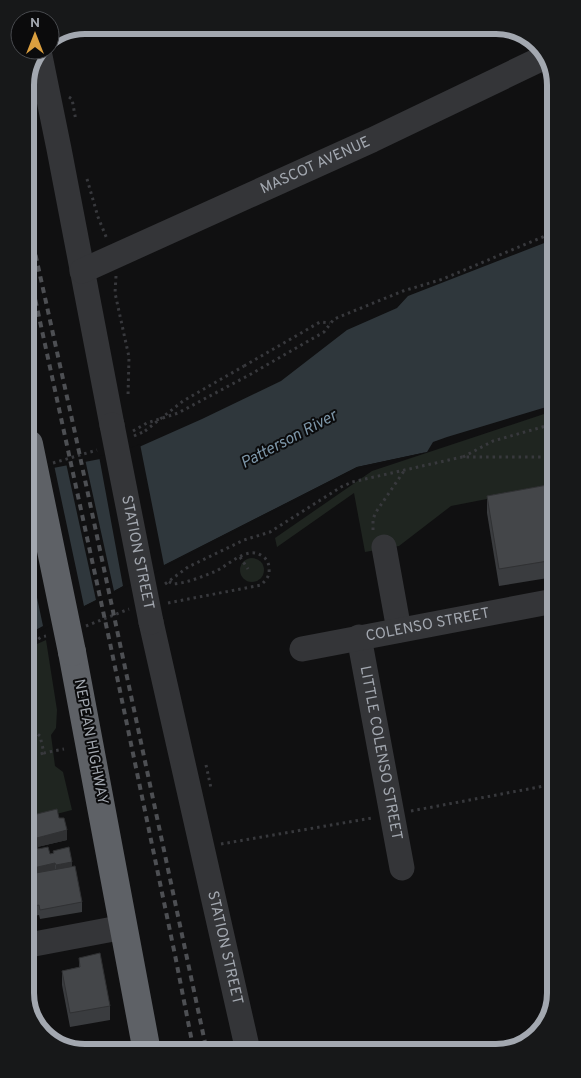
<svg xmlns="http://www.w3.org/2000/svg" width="581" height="1078" font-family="Overpass,sans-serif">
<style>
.green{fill:#1f2520}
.water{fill:#2f373c}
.pier{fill:#101011}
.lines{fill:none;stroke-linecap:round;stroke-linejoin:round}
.path{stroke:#38393d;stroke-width:3;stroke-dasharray:2.5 4;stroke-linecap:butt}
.minor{stroke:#343538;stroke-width:25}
.highway{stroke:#5e6166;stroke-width:28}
.rail{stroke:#4d4f53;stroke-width:4;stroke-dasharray:6 5;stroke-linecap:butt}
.path-bridge{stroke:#38393d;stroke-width:3;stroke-dasharray:2.5 4;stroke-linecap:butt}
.minor-bridge{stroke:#343538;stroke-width:25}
.highway-bridge{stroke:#5e6166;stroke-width:28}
.wall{fill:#3a3c3f}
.shaded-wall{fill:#303133}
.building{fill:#444649;stroke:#303133}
.labels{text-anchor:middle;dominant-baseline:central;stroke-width:4;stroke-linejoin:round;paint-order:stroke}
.street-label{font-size:15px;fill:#a3a8b0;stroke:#0b0b0c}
.water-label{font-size:16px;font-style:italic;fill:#7d96a8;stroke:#0b0b0c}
.rim{fill:none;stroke:#a3a8b0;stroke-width:6}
</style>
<rect width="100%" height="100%" fill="#101011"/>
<!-- green -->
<g class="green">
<path d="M553,411V486L451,506L399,546L365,552L354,493L277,547L275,538L372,471Z"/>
<circle cx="252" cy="570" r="12"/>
<path d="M46,640L57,710L56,728L51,735L55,766L63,772L72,810L29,821L28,651L37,644Z"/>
</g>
<!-- water -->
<path class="water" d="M552,240L553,405L447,437L433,442L427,452L357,467L28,635L27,473L121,455L202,419L281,381L347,330L397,308L408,296Z"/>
<!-- pier -->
<path class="pier" d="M140,444L164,565L357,467L427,452L401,460L357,469L28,637V634L43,626L27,550V471L54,465L84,606L96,600L66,463L85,459L114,591L123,586L99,456L120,452Z"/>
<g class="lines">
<!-- path -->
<g class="path">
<path d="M69,97L72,99L76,121"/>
<path d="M87,179L98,217L107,239"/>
<path d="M116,276L115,293L129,357L128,396"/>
<path d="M244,366L320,322L330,323"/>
<path d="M133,431L147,423L178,413L251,374L324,332L334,319L403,291L443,279L552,233"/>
<path d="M134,436L145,431"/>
<path d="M463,457L493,441L553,424"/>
<path d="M53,463L97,450"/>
<path d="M373,530V519L376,512L404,471"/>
<path d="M240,557L248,569"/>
<path d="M165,584L188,567L244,540L270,532L341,487L352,482L462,457H553"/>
<path d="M168,603L261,585C266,580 270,576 269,569C269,563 267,559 262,556C247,545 228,566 214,572C201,577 187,583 173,584L168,581"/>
<path d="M86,626L129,609"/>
<path d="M28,647L41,637L46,636"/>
<path d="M28,726L40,736L44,753L64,749"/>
<path d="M28,757L44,753"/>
<path d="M206,765L211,788"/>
<path d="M411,811L555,784"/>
<path d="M221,844L372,818"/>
</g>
<!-- minor -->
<g class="minor">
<path d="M39,51L59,149L112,425"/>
<path id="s1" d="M82,271L372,140L547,56"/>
<path d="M384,547L399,630"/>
<path id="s2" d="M151,622L248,1051"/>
<path id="s3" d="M359,637L402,868"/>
<path id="s4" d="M302,649L554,601"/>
<path d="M29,945L124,927"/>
</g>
<!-- highway -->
<path class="highway" d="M72,652L147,1052"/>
<!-- rail -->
<g class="rail">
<path d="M26,212L75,433L207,1052"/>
<path d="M26,257L110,643L175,955L194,1052"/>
</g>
<!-- path-bridge -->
<path class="path-bridge" d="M145,431L183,401L244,366"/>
<!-- minor-bridge -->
<path class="minor-bridge" id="s5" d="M112,425L151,622"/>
<!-- highway-bridge -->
<path class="highway-bridge" d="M29,444L72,652"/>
</g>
<!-- wall -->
<g class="wall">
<path d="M553,484L554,577L499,586L487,513V496Z"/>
<path d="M29,816L59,818L67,840L37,847L38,849L50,854L53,853V851L72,866L82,902V912L40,919L39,915L29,917V884H31Z"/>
<path d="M79,958L110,1006V1020L70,1027L62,985V971L79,967Z"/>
</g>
<!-- shaded-wall -->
<g class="shaded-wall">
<path d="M67,830V840L29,849V840Z"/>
<path d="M72,862V871L56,875V865Z"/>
<path d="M55,863V872L30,874V878H29V869Z"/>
</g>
<!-- building -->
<g class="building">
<path d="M553,484L554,560L499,569L487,496Z"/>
<path d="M57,809L59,818H64L67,830L29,840V816Z"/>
<path d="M37,844L38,849L48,847L50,854L54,853L53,851L69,847L72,862L56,865L55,863L29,869V845V846Z"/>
<path d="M75,866L82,902L40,910L39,905L29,907V884H32L30,874Z"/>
<path d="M100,953L110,1006L70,1013L62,971L80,967L79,958Z"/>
</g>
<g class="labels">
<!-- street labels -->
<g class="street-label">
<text stroke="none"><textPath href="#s1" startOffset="256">MASCOT AVENUE</textPath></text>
<text stroke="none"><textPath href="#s5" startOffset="130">STATION STREET</textPath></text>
<text stroke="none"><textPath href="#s4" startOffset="128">COLENSO STREET</textPath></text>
<text transform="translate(90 742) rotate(79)">NEPEAN HIGHWAY</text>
<text stroke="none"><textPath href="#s3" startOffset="118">LITTLE COLENSO STREET</textPath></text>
<text stroke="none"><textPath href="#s2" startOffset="334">STATION STREET</textPath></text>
</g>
<!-- water labels -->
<g class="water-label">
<text transform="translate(289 440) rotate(-28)">Patterson River</text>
</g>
</g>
<!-- crop -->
<path d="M0 0H581V1078H0ZM85 34H496A51 51 0 0 1 547 85V993A51 51 0 0 1 496 1044H85A51 51 0 0 1 34 993V85A51 51 0 0 1 85 34Z" fill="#171819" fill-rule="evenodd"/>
<path class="rim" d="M85 34H496A51 51 0 0 1 547 85V993A51 51 0 0 1 496 1044H85A51 51 0 0 1 34 993V85A51 51 0 0 1 85 34Z"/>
<!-- north arrow -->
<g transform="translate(35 35)"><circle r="24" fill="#0b0b0c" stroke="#484a4e"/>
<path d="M0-4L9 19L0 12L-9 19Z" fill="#db9f3f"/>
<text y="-8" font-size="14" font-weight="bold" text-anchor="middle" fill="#a3a8b0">N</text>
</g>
</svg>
